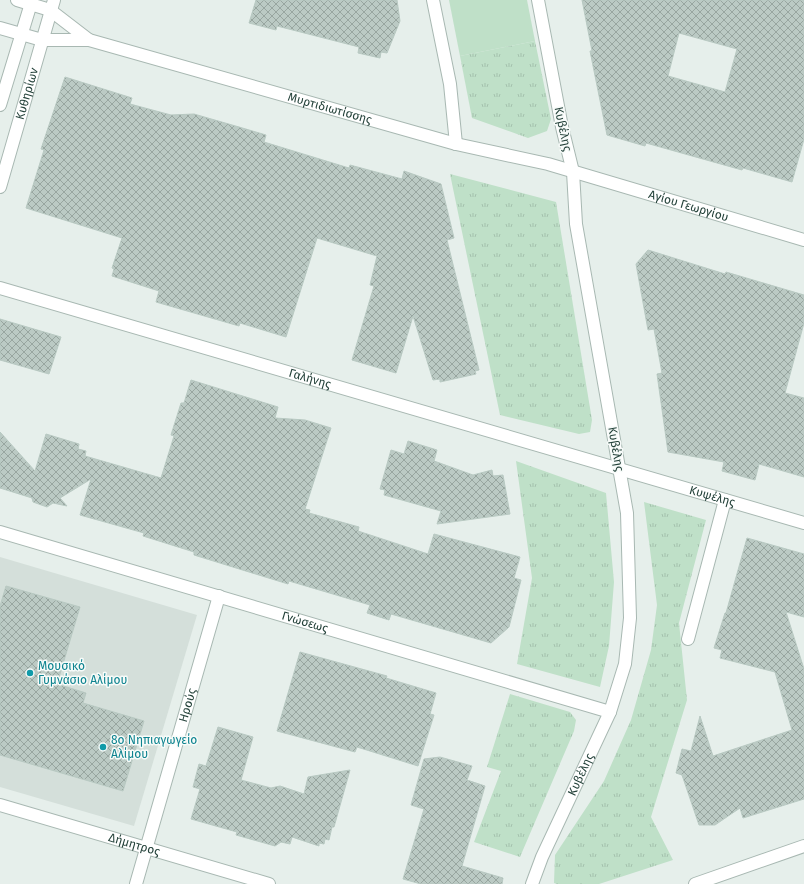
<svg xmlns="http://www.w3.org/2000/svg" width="804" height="884" font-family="'Fira Sans',sans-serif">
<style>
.built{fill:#d4dfda}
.grass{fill:#bfe0c8}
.park{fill:url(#park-tufts)}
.building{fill:url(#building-cross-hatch);stroke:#b8c9c2;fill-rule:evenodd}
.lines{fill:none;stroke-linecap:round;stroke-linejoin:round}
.minor-casing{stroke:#a8b8b2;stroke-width:14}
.minor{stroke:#fff;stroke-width:12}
.culture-dot{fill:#0f9aa8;stroke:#f7fbf9;stroke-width:1.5}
.labels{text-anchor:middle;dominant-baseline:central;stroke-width:3;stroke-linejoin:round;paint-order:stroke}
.street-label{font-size:12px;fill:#24423a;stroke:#f7fbf9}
.culture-label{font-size:12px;fill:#0d838f;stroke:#f7fbf9;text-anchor:start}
</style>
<defs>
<pattern id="park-tufts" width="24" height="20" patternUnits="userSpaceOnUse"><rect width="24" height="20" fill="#bfe0c8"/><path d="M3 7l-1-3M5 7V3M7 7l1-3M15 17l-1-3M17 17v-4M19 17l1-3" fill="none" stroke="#a4c1ad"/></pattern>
<pattern id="building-cross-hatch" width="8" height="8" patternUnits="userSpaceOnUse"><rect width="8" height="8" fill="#bbcac4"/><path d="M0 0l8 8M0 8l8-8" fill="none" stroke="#98a6a0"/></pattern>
</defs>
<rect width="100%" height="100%" fill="#e6efeb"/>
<!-- built -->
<path class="built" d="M0,557L197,615L134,826L0,787Z"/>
<!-- grass -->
<path class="grass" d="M449,0H527L535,41L460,56Z"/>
<!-- park -->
<g class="park">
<path d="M535,41L551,119L547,131L528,138L472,118L460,56Z"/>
<path d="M450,174L556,202L592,420L590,432L579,434L500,415Z"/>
<path d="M516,461L606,493L614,582L609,646L600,687L517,664L532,578Z"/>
<path d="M644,502L706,520L679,623L687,700L651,817L673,860L599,884H557L554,883L555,855L604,781L631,720L651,650L657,605Z"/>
<path d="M510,694L570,712L576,720L574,731L520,857L474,842L501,771L487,767Z"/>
</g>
<!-- building -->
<g class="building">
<path d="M256,0H397L400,21L387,53L381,52L380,58L358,53L359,47L277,26L276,30L249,23Z"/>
<path d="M582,0H804V139L792,182L743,168L742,170L646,143L645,146L607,135L590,51H592ZM679,33L737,49L725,92L668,76Z"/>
<path d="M65,77L132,98L130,104L171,115L194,114L239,127L266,135L264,142L349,168L350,165L402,179L404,171L441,184L454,238L447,240L479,370L475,371L476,374L440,382V379L433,380L413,316L396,373L352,360L374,286L370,285L377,256L317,238L286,337L240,323L239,326L156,302L159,291L112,276L114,269L112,268L122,238L26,208L44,150L41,149Z"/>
<path d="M648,250L725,274L726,272L804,295V323L785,393L804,398V477L759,464L755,480L722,471L724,462L668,452L657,374L662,373L654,329L648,330L636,264Z"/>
<path d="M0,319L61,337L49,374L0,360Z"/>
<path d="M191,380L278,407L275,418L305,420L331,428L305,509L310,510L309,513L359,527L358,531L428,554L434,534L520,557L514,578L521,580L509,627L491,643L391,614L389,620L367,613L370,605L289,581L288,584L249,572L194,555V552L143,536L144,533L80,515L91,479L60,498L67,506L53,503L47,507L33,502L32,498L0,488V432L35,471L46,434L79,444L78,449L86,451L85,456L161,478L174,436L171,435L181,403H184Z"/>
<path d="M408,441L437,450L434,461L473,475L492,470L493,476L503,475L510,514L437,524L441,511L384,495L385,490L380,489L391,450L404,454Z"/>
<path d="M747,538L804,554V617L786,612L804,669V799L743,818L740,808L715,825H699L682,775L676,773L682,749L691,751L700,716L713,756L792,730L775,672L720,658L722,650L714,648L725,613H726Z"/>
<path d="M6,586L80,607L57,684L86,693L83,703L144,721L123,791L0,755V606Z"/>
<path d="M300,652L387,676L386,678L436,693L430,714L434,715L418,766L357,747L355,752L277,731Z"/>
<path d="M218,727L253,737L241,780L271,788L280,786L304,794L308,777L350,770L334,827H332L329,840L325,839L324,844L319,843V846L292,837L290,844L281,842L275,846L236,835L237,832L191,819L200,789L193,787L199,764L206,766Z"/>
<path d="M440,757L472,766L467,780L485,786L462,866L503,878L502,884H421L403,879L424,809L411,805L424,759Z"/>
</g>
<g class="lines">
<defs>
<g id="minor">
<path d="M17,0L50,10L89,40"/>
<path d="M433,0L450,84L456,144"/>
<path id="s1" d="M0,28L42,40H89L456,144L548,164L804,240"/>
<path d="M0,105L32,0"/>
<path id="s2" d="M0,187L54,0"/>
<path id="s3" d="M0,288L804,523"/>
<path id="s4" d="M0,532L610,712"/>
<path d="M688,639L725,500"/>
<path id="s5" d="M0,805L269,884"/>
<path id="s6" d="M136,884L219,596"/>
<path id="s7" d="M532,884L542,857L610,712L625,664L630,618L627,513L576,224L573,172L562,127L538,0"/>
<path d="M695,884L804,846"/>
</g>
</defs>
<!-- minor casing -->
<use href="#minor" class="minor-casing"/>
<!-- minor -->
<use href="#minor" class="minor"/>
</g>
<!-- markers -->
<g class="culture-dot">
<circle cx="30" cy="673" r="4"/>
<circle cx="103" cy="747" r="4"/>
</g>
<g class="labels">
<!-- street labels -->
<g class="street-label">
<text stroke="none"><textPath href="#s2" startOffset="97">Κυθηρίων</textPath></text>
<text stroke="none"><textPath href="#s1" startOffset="341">Μυρτιδιωτίσσης</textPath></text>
<text transform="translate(563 129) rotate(78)">Κυβέλης</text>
<text stroke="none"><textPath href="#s1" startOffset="713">Αγίου Γεωργίου</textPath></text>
<text stroke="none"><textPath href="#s3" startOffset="323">Γαλήνης</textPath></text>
<text transform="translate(616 449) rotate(80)">Κυβέλης</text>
<text stroke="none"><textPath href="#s3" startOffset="742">Κυψέλης</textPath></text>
<text stroke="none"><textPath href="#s4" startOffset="318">Γνώσεως</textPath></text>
<text stroke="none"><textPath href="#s6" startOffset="186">Ηρούς</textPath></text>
<text stroke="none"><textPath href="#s7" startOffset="120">Κυβέλης</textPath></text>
<text stroke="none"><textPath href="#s5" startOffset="140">Δήμητρος</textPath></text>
</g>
<!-- culture labels -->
<g class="culture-label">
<text x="38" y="666">Μουσικό<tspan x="38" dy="14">Γυμνάσιο Αλίμου</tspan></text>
<text x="111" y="740">8ο Νηπιαγωγείο<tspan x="111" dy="14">Αλίμου</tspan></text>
</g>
</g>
</svg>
